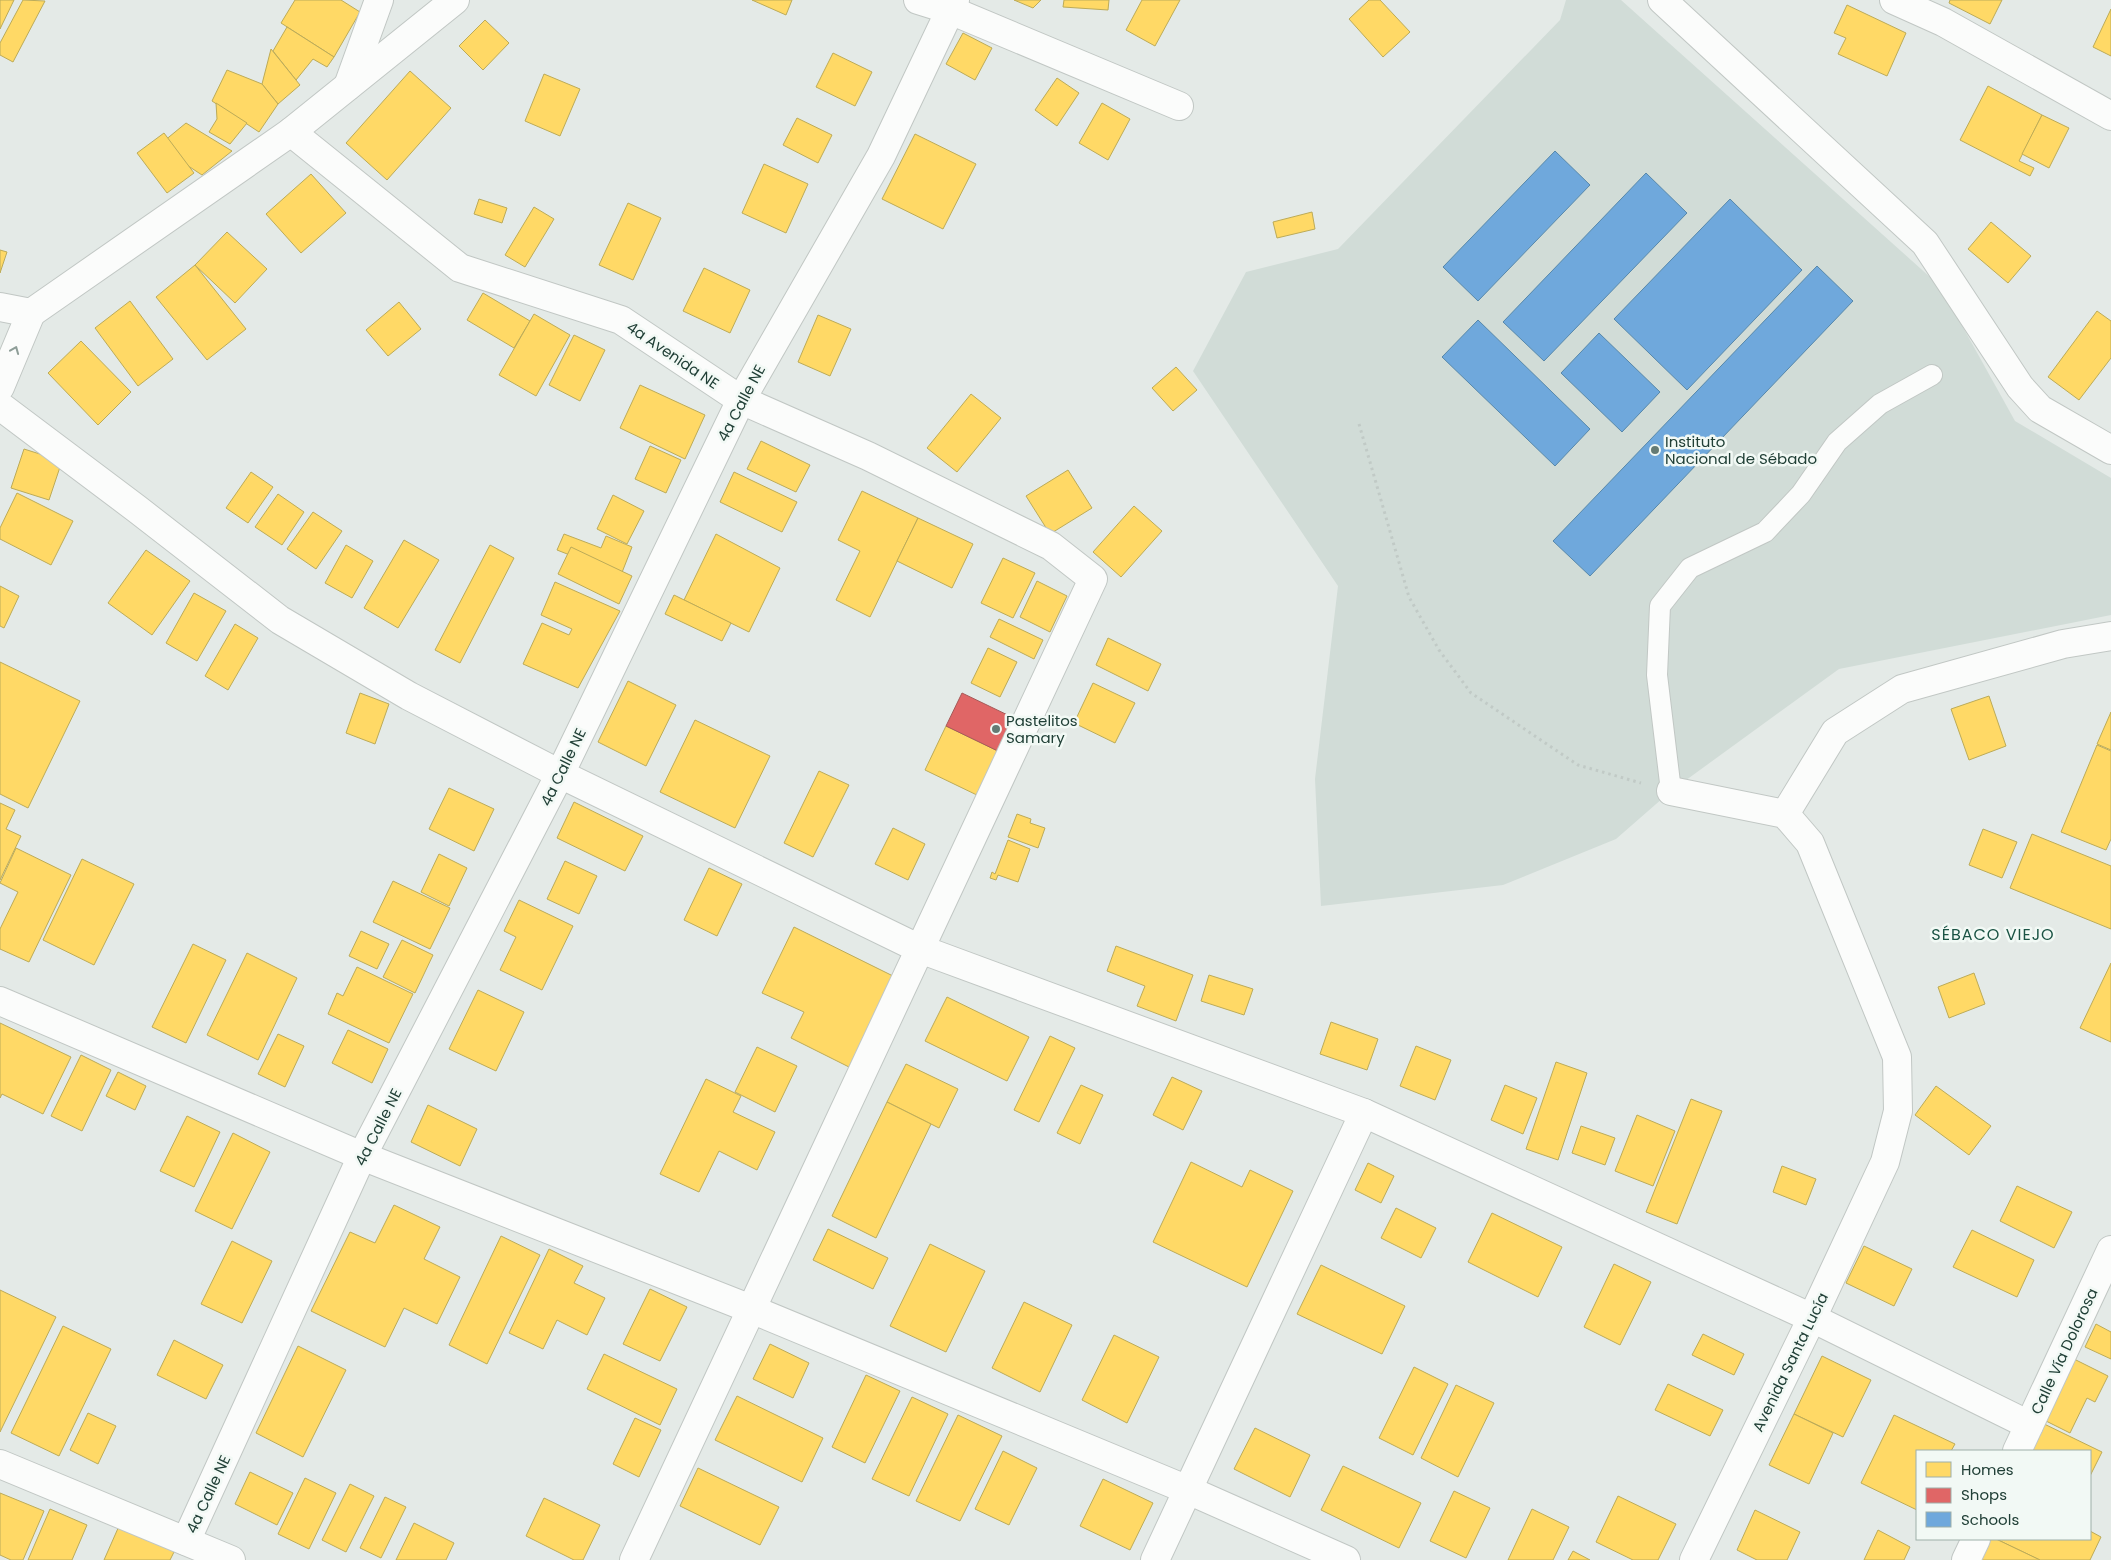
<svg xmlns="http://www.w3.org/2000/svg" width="2111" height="1560" font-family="Poppins,sans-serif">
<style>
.built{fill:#d1dcd7}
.homes{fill:#ffd966;stroke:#bcab58}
.shops{fill:#e06666;stroke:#a65a58}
.schools{fill:#6fa8dc;stroke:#5788aa}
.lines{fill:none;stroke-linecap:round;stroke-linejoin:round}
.lane-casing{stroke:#c1c7c4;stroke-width:22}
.street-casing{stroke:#c1c7c4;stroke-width:30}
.path{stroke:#c1cac6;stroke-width:3;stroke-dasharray:2.5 4;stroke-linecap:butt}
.lane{stroke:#fbfcfb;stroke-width:20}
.street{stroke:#fbfcfb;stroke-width:28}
.oneway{stroke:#8e9e98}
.poi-dot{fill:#657b74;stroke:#f2f9f5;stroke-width:2}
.labels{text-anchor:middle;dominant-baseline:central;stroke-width:5;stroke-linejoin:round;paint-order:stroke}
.street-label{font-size:15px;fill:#203f36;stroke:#f2f9f5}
.poi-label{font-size:15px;fill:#203f36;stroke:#f2f9f5;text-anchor:start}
.neighbourhood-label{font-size:16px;letter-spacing:1px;fill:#1a5344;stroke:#f2f9f5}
</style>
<rect width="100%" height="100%" fill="#e4eae7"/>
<!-- built -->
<path class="built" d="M1566,0H1621L1940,286L2015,421L2111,478V615L1839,669L1671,791L1616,839L1503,885L1321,906L1315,779L1338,586L1193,371L1246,272L1338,249L1560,20Z"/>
<!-- homes -->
<g class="homes">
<path d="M0,0H14L0,29Z"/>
<path d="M23,0L45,1L13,62L0,55V43Z"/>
<path d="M295,0H341L360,12L334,57L281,23Z"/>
<path d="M752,0H792L786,15Z"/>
<path d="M1014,0H1041L1033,8Z"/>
<path d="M1064,0H1109L1108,10L1063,7Z"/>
<path d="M1142,0H1180L1155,46L1126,30Z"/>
<path d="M1369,0H1380L1410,32L1383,57L1349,19Z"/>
<path d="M1950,0H2002L1990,24L1949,3Z"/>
<path d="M1847,5L1906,33L1887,76L1838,54L1846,38L1834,33Z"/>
<path d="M2111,9V56L2093,47Z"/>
<path d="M485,20L509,43L483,70L459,46Z"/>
<path d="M287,27L334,57L327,67L313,59L296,80L273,51Z"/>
<path d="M963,33L992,48L975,80L946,64Z"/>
<path d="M271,49L300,85L278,104L262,84Z"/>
<path d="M833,53L872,72L855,106L816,87Z"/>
<path d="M227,70L262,84L278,104L259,132L212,101Z"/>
<path d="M410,71L451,108L387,180L346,143Z"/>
<path d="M544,74L580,89L560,136L525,121Z"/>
<path d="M1057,78L1079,93L1057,126L1035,110Z"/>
<path d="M1988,86L2042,115L2019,161L2034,168L2030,176L1960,140Z"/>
<path d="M216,103L247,123L230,144L209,132L217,119Z"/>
<path d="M1102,103L1130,119L1108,160L1079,143Z"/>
<path d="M2042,115L2069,128L2049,168L2022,154Z"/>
<path d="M797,118L832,135L818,163L783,145Z"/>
<path d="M186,123L232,151L202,175L158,146Z"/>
<path d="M164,133L194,173L167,193L137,153Z"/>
<path d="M915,134L976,164L943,229L882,199Z"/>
<path d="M764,164L808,184L786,233L742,213Z"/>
<path d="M311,174L346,213L301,253L266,214Z"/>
<path d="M479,199L507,208L502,223L474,214Z"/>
<path d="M628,203L661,218L633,280L599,265Z"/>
<path d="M534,207L554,219L525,267L505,255Z"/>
<path d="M1312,212L1315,229L1277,238L1273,222Z"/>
<path d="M1991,222L2031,256L2008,283L1968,249Z"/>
<path d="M227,232L267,269L235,303L195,265Z"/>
<path d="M0,250L7,252L0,273Z"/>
<path d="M195,265L246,329L207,360L156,297Z"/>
<path d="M704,268L750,290L730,333L683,311Z"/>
<path d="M483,293L530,321L514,348L467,320Z"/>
<path d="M130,301L173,359L138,386L95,328Z"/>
<path d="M399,302L421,329L388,356L366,330Z"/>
<path d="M2097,311L2111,321V358L2079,400L2048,377Z"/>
<path d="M534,314L570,335L536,396L499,375Z"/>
<path d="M818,315L851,329L830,376L798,362Z"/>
<path d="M574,335L605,350L580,401L549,385Z"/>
<path d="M81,341L131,392L98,425L48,373Z"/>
<path d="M1176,367L1197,390L1173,411L1152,388Z"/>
<path d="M640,385L705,415L685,459L620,428Z"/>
<path d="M971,394L1001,418L957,472L927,448Z"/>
<path d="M761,441L810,465L796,492L747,469Z"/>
<path d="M650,446L681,460L666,493L635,479Z"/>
<path d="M24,449L62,461L49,500L11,488Z"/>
<path d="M1068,470L1092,508L1050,534L1026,496Z"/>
<path d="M251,472L273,487L248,523L226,508Z"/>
<path d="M734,472L797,502L782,532L720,502Z"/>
<path d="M862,491L918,518L870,617L836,600L860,551L838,540Z"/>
<path d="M17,493L73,521L51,565L0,539V528Z"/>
<path d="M278,494L304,512L282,545L255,527Z"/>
<path d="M613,495L644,511L627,544L597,529Z"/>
<path d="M1134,506L1162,531L1121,577L1093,552Z"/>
<path d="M313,512L342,531L316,569L287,549Z"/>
<path d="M918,518L973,544L952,588L897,561Z"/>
<path d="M564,534L601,548L606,536L632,547L621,575L557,550Z"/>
<path d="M716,534L780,568L749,632L684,600Z"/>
<path d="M404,540L439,560L398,628L364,608Z"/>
<path d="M346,545L373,561L352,598L325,583Z"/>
<path d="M490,545L514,558L460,663L435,650Z"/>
<path d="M571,547L632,576L619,604L558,574Z"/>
<path d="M146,550L190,581L152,635L108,603Z"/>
<path d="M1003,558L1035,573L1013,618L981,603Z"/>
<path d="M1037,581L1067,596L1050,632L1020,617Z"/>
<path d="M555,582L620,611L578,688L523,664L542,623L569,635L572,629L541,615Z"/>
<path d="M0,586L19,596L4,628L0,626Z"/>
<path d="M194,593L226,611L197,661L166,643Z"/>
<path d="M674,595L731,623L722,641L665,614Z"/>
<path d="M999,619L1043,640L1034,659L990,637Z"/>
<path d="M235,624L258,638L228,690L205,676Z"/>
<path d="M1108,638L1161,664L1148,691L1096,665Z"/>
<path d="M988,648L1017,662L1000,697L971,683Z"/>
<path d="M0,662L80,701L28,808L0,794Z"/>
<path d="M628,681L676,705L646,766L598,742Z"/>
<path d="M1093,683L1135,703L1115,743L1074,723Z"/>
<path d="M360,693L389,704L375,744L346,733Z"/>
<path d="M1989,696L2006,746L1969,760L1951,709Z"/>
<path d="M2111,712V750L2097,744Z"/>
<path d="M695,720L770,756L735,828L660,792Z"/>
<path d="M946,726L1002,753L981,797L925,770Z"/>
<path d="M2097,745L2111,751V839L2106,850L2061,832Z"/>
<path d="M819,771L849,785L813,857L784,843Z"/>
<path d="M449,788L494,809L474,851L429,829Z"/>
<path d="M574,802L643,836L625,871L557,838Z"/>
<path d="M0,803L15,810L6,829L21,836L0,880Z"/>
<path d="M1017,814L1031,819L1030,823L1045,828L1038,848L1008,837Z"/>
<path d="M893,828L925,844L908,880L875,864Z"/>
<path d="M1983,829L2017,842L2002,878L1969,865Z"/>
<path d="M2032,834L2111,866V929L2010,888Z"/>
<path d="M1008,840L1030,849L1018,882L998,875L996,880L990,878L992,872L995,874Z"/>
<path d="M16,848L71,875L29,962L0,949V929L18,892L0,883Z"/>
<path d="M439,854L467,868L449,906L421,892Z"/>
<path d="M82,859L134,884L94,965L43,940Z"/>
<path d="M565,861L597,876L579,914L547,899Z"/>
<path d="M709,868L742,884L717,936L684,920Z"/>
<path d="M393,881L450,908L430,949L373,922Z"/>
<path d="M519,900L573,926L542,990L500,970L516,937L504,931Z"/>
<path d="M794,927L893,976L849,1067L791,1038L804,1012L762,993Z"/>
<path d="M361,931L389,944L377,969L349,956Z"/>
<path d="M402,940L433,955L415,993L383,977Z"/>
<path d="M193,944L226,960L186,1043L152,1027Z"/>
<path d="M1116,946L1193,975L1176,1021L1137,1006L1145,986L1107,971Z"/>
<path d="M247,953L297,978L258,1060L207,1035Z"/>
<path d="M2111,963V1042L2080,1028Z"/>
<path d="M357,967L413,994L389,1043L328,1014L337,993L343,996Z"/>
<path d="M1974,973L1985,1004L1949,1018L1938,987Z"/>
<path d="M1209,975L1253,989L1244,1015L1201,1001Z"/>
<path d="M478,990L524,1012L496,1071L449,1049Z"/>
<path d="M947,997L1029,1037L1007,1081L925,1041Z"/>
<path d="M1331,1022L1378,1039L1367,1070L1320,1054Z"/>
<path d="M0,1023L71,1057L43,1114L2,1094L0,1098Z"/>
<path d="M348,1030L388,1049L372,1083L332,1063Z"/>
<path d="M278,1034L304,1046L285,1087L258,1074Z"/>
<path d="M1050,1036L1075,1048L1039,1122L1014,1110Z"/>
<path d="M1416,1046L1451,1060L1435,1100L1400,1086Z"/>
<path d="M757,1047L797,1066L775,1112L735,1092Z"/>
<path d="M81,1055L111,1070L82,1131L51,1116Z"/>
<path d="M1556,1062L1587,1073L1558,1160L1526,1149Z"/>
<path d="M906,1064L958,1089L939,1128L887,1102Z"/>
<path d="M118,1072L146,1086L135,1110L106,1096Z"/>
<path d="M1172,1077L1202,1091L1183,1130L1153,1115Z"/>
<path d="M706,1079L741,1096L733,1112L775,1132L757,1170L719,1151L699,1192L660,1174Z"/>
<path d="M1081,1085L1103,1095L1080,1144L1057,1133Z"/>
<path d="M1505,1085L1537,1098L1523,1134L1491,1120Z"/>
<path d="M1936,1086L1991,1126L1969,1155L1915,1115Z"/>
<path d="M1691,1099L1722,1111L1677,1224L1646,1212Z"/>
<path d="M887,1102L931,1124L876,1238L832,1216Z"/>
<path d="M428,1105L477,1129L460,1166L411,1142Z"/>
<path d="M1637,1115L1675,1131L1653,1186L1615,1171Z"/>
<path d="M187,1116L220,1132L194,1187L160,1171Z"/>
<path d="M1581,1126L1615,1138L1605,1165L1572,1153Z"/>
<path d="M233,1133L270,1152L232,1229L195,1211Z"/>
<path d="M1191,1162L1242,1187L1250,1170L1293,1191L1247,1287L1153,1242Z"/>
<path d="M1368,1163L1394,1176L1381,1203L1355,1190Z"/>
<path d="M1782,1166L1816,1179L1806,1205L1773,1192Z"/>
<path d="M2017,1186L2072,1212L2054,1248L2000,1221Z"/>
<path d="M394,1205L440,1227L424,1259L460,1277L437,1324L404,1308L385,1347L311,1311L350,1232L375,1243Z"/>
<path d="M1396,1208L1436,1228L1421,1258L1381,1238Z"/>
<path d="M1492,1213L1562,1247L1538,1297L1468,1262Z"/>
<path d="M828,1229L888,1258L873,1289L813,1260Z"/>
<path d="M1972,1230L2034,1260L2017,1297L1953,1267Z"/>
<path d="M501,1236L540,1255L487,1364L449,1345Z"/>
<path d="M232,1241L272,1261L242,1323L201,1304Z"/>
<path d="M930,1244L985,1271L946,1352L890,1326Z"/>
<path d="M1864,1246L1912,1269L1894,1306L1846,1283Z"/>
<path d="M549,1249L583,1266L574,1283L605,1298L587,1335L557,1320L543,1349L509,1333Z"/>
<path d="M1614,1264L1651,1282L1620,1345L1584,1327Z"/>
<path d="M1321,1265L1405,1306L1382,1354L1297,1314Z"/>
<path d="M650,1289L687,1307L660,1361L623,1344Z"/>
<path d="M0,1290L56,1317L0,1432Z"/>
<path d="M1024,1302L1072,1325L1040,1392L992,1368Z"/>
<path d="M2096,1324L2111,1332V1359L2085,1347Z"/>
<path d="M63,1326L111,1349L59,1456L11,1433Z"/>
<path d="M1703,1334L1744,1354L1734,1375L1692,1355Z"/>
<path d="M1114,1335L1159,1357L1127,1423L1082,1400Z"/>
<path d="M174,1340L223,1365L206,1399L157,1375Z"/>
<path d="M770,1344L809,1363L793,1398L753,1379Z"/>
<path d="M298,1346L346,1370L303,1457L256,1433Z"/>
<path d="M604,1354L677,1389L660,1425L587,1389Z"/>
<path d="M1822,1356L1871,1380L1843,1437L1794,1414Z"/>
<path d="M2070,1357L2108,1376L2095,1402L2087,1398L2070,1433L2040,1418Z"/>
<path d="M1414,1367L1448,1384L1413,1455L1379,1438Z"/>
<path d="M866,1375L900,1391L865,1463L832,1447Z"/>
<path d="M1668,1384L1723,1410L1710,1436L1655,1410Z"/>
<path d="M1456,1385L1494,1403L1458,1477L1421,1458Z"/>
<path d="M737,1396L823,1438L802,1482L715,1440Z"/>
<path d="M912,1397L948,1414L909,1496L872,1479Z"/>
<path d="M88,1413L116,1426L98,1464L70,1450Z"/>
<path d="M1794,1414L1833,1433L1809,1484L1769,1465Z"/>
<path d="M958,1415L1002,1436L960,1521L916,1501Z"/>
<path d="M1894,1415L1955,1444L1951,1451H1917V1510L1861,1483Z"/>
<path d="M635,1418L661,1430L639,1477L613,1464Z"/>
<path d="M2038,1421L2102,1452L2090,1476V1451H2031Z"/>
<path d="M1255,1428L1310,1455L1290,1497L1234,1469Z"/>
<path d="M1003,1451L1037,1468L1009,1525L975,1509Z"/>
<path d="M1343,1466L1421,1503L1399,1548L1321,1510Z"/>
<path d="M698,1468L779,1507L760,1545L680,1506Z"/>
<path d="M250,1472L293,1493L277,1525L235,1504Z"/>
<path d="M305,1478L336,1493L309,1549L278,1534Z"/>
<path d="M1103,1479L1153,1503L1130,1550L1080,1526Z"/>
<path d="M350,1484L374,1496L346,1552L322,1540Z"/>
<path d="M1454,1491L1490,1508L1466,1558L1430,1541Z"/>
<path d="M0,1493L44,1511L23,1560H11L0,1555Z"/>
<path d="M1618,1496L1676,1524L1658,1560H1633L1596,1542Z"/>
<path d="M385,1497L406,1507L381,1558L360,1548Z"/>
<path d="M544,1498L600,1525L583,1560H574L526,1536Z"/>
<path d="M50,1509L87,1525L72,1560H28Z"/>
<path d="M1532,1509L1569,1527L1553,1560H1508Z"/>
<path d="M1755,1510L1800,1532L1787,1560H1757L1737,1550Z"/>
<path d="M414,1523L454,1543L446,1560H396Z"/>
<path d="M119,1526L175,1550L170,1560H104Z"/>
<path d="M1878,1530L1910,1547L1904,1560H1864Z"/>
<path d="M2090,1531L2101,1537L2090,1560H2040L1996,1539H2090Z"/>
<path d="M1974,1539H1996L2040,1560H1968Z"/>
<path d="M1573,1551L1590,1560H1568Z"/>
</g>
<!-- shops -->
<path class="shops" d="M962,693L1018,720L1002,753L946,726Z"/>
<!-- schools -->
<g class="schools">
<path d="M1555,151L1590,185L1478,301L1443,267Z"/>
<path d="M1646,173L1687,213L1544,361L1503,322Z"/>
<path d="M1730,199L1802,270L1687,390L1614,319Z"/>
<path d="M1817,266L1853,301L1590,576L1553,541Z"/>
<path d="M1478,320L1590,429L1555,466L1442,357Z"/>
<path d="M1599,333L1660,392L1622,432L1561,373Z"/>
</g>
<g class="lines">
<defs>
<path id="lane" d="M1671,791L1657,675L1660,606L1690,568L1765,532L1801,494L1837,442L1880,404L1932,375"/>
<g id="street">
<path d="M918,0L950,10L1179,106"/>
<path d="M1662,0L1925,243L2020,387L2040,409L2111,450"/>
<path d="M1894,0L1943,22L2111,116"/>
<path d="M348,86L379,0"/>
<path d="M291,132L460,268L621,320L741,400L868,456L1051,546L1093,579L634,1560"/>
<path d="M0,307L31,313L54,297L291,132L455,0"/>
<path d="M0,387L31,313"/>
<path d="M0,406L137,509L280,620L409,696L560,774L920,949L1364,1113L1812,1318L2029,1425"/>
<path d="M1671,791L1785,814L1810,843L1897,1057L1898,1111L1885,1162L1812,1318L1694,1560"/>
<path d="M1785,814L1835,732L1902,689L2063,644L2111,636"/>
<path d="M0,1001L362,1156L751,1309L1188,1490L1346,1560"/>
<path d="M2017,1451L2111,1250"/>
<path d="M0,1464L231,1560"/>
<path d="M186,1541L362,1156L560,774L741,400L881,156L955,0"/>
<path d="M1155,1560L1364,1113"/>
<path d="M1966,1560L1976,1539"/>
</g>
</defs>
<!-- lane casing -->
<use href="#lane" class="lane-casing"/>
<!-- street casing -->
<use href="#street" class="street-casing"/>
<!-- path -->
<path class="path" d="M1359,424L1409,597L1439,650L1471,693L1578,765L1641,783"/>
<!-- lane -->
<use href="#lane" class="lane"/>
<!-- street -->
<use href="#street" class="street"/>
</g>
<!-- one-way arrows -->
<defs><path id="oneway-chevron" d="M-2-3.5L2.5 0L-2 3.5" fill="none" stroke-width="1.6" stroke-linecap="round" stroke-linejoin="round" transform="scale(1.25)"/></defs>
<use class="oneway" href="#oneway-chevron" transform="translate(15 350) rotate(-68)"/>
<!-- markers -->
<g class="poi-dot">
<circle cx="1655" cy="450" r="5"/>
<circle cx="996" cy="729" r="5"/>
</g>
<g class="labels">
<!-- street labels -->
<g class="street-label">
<text transform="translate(673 355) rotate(34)">4a Avenida NE</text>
<text transform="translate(741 403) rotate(-62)">4a Calle NE</text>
<text transform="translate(563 767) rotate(-64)">4a Calle NE</text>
<text transform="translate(378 1127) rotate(-63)">4a Calle NE</text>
<text transform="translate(2064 1351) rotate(-65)">Calle Vía Dolorosa</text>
<text transform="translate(1790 1362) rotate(-64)">Avenida Santa Lucía</text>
<text transform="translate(208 1494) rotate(-65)">4a Calle NE</text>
</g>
<!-- poi labels -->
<g class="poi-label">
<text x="1665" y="441">Instituto<tspan x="1665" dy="17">Nacional de Sébado</tspan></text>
<text x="1006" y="720">Pastelitos<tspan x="1006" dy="17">Samary</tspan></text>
</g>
<!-- neighbourhood labels -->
<g class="neighbourhood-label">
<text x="1993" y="934">SÉBACO VIEJO</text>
</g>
</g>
<!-- legend -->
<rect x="1916" y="1450" width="175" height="90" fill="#f2f9f5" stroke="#9eafa9"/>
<rect x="1926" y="1462" width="25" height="15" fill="#ffd966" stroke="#9eafa9"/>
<text x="1961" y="1475" font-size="15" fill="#203f36">Homes</text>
<rect x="1926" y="1488" width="25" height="15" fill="#e06666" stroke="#9eafa9"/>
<text x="1961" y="1500" font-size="15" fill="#203f36">Shops</text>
<rect x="1926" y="1512" width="25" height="15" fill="#6fa8dc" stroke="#9eafa9"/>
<text x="1961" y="1525" font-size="15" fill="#203f36">Schools</text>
</svg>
